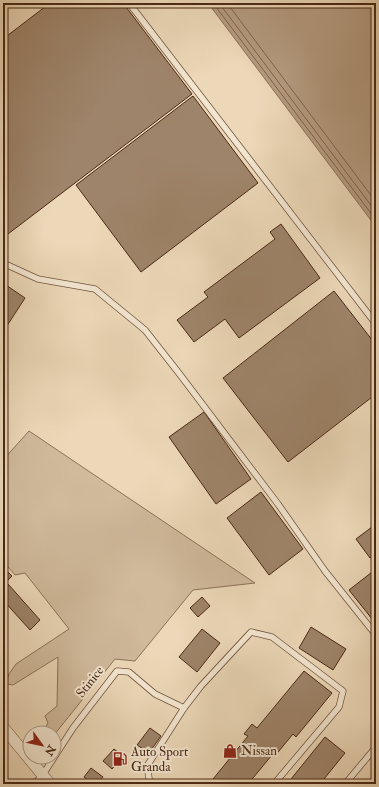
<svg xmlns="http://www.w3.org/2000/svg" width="379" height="787" font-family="'IM FELL Double Pica',serif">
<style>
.green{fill:#d0ba9c;stroke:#8d7258}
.water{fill:#b59c81;stroke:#8a6e56}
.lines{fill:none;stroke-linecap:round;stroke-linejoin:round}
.shore{stroke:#80624b;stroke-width:1}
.building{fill:#9e846a;stroke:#4a2915}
.service-casing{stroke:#72553e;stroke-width:7}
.minor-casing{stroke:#72553e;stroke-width:12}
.service{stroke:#f3e6d1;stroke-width:5.5}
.minor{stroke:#f3e6d1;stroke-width:11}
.labels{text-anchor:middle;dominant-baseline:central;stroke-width:4;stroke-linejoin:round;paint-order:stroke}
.street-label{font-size:13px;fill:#4a2915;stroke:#f3e6d1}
.poi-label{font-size:13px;fill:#4a2915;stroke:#f3e6d1;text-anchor:start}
</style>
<rect width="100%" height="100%" fill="#ecd8b8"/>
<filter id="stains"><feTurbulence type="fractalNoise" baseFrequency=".005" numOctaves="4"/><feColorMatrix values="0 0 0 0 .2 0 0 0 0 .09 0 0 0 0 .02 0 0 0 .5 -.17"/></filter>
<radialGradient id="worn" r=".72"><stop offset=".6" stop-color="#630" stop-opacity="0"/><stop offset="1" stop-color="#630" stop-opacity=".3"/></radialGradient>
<!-- green -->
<path class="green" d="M29,431L255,583L193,590L135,661L115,659L54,735V733H42L48,723L45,716L57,706L58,657L13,685L6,684L9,674L16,664L69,629L25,573L15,575L3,561V460Z"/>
<!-- water -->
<path class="water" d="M208,3H376V227Z"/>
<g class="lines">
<!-- shore -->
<g class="shore">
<path d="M213,3L376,220"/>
<path d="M219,3L376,212"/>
<path d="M227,3L376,202"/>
</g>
</g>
<!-- building -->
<g class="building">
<path d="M50,3H123L192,94L4,237L3,235V39Z"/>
<path d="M193,96L258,183L141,272L76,185Z"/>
<path d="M281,224L320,278L239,338L225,319L194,342L177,320L208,297L204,292L275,239L270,232Z"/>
<path d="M3,283L25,298L3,332Z"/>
<path d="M334,291L376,345V394L288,462L223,378Z"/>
<path d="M204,412L251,479L216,504L169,437Z"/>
<path d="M261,492L303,549L269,575L227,518Z"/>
<path d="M376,524V553L370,558L356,539Z"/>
<path d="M3,567L12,576L3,585Z"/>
<path d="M376,569V624L349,590Z"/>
<path d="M8,584L40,620L30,630L3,600V589Z"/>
<path d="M202,597L210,606L198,617L190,608Z"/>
<path d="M311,627L346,649L333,670L299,648Z"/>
<path d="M202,629L220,643L197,672L179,657Z"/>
<path d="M304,671L332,693L296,737L293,734L274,757L272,755L248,784H209L248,736L244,734L252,724L257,728Z"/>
<path d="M150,728L161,736L149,753L137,745Z"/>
<path d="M325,737L345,753L320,784H287Z"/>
<path d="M114,749L123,756L112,769L103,761Z"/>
<path d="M91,768L103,777L97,784H92L84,777Z"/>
</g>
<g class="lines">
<defs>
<g id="service">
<path d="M129,3L376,324"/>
<path d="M3,263L38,279L95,289L145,330L178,372L278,504L325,571L376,635"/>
<path d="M34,784L42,776L73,728L117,671L129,672L155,694L184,708"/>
<path d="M150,784L147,766L184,708L201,686L251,632L272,637L343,691L339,707L274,784"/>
<path d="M345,784L376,747"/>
</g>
<path id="minor" d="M3,727L50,784"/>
</defs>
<!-- service casing -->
<use href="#service" class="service-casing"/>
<!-- minor casing -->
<use href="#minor" class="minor-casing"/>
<!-- service -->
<use href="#service" class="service"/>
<!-- minor -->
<use href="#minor" class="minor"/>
</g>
<!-- icons -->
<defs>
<symbol id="shop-bare" viewBox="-9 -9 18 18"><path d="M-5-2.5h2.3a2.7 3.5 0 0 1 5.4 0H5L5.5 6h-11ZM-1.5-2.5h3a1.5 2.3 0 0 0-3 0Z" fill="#8f2418" stroke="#f3e6d1" stroke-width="2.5" paint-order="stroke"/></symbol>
<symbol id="fuel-bare" viewBox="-9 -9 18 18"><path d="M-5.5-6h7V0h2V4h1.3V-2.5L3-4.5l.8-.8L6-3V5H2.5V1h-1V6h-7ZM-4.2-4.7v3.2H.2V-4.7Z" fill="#8f2418" stroke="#f3e6d1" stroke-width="2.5" paint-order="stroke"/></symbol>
</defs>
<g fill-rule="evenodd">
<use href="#shop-bare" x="220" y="741" width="20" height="20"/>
<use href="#fuel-bare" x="110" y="749" width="20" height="20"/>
</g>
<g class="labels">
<!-- street labels -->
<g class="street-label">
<text transform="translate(90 682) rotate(-52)">Stinice</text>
</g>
<!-- poi labels -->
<g class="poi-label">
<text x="241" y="751">Nissan</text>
<text x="131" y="752">Auto Sport<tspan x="131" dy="15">Granda</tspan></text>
</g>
</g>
<!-- margin -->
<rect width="379" height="787" fill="none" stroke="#ecd8b8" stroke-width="16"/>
<rect x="4" y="4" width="371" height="779" fill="none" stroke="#4a2915" stroke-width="2"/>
<rect x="8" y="8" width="363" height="771" fill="none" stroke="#4a2915"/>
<!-- north arrow -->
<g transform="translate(42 745) rotate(123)"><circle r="19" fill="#f3e6d1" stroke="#af9a86"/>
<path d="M0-3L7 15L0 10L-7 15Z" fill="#8f2418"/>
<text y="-6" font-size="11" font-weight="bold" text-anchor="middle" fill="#4a2915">N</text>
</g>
<rect width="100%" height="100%" filter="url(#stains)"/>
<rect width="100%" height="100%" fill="url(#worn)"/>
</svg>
